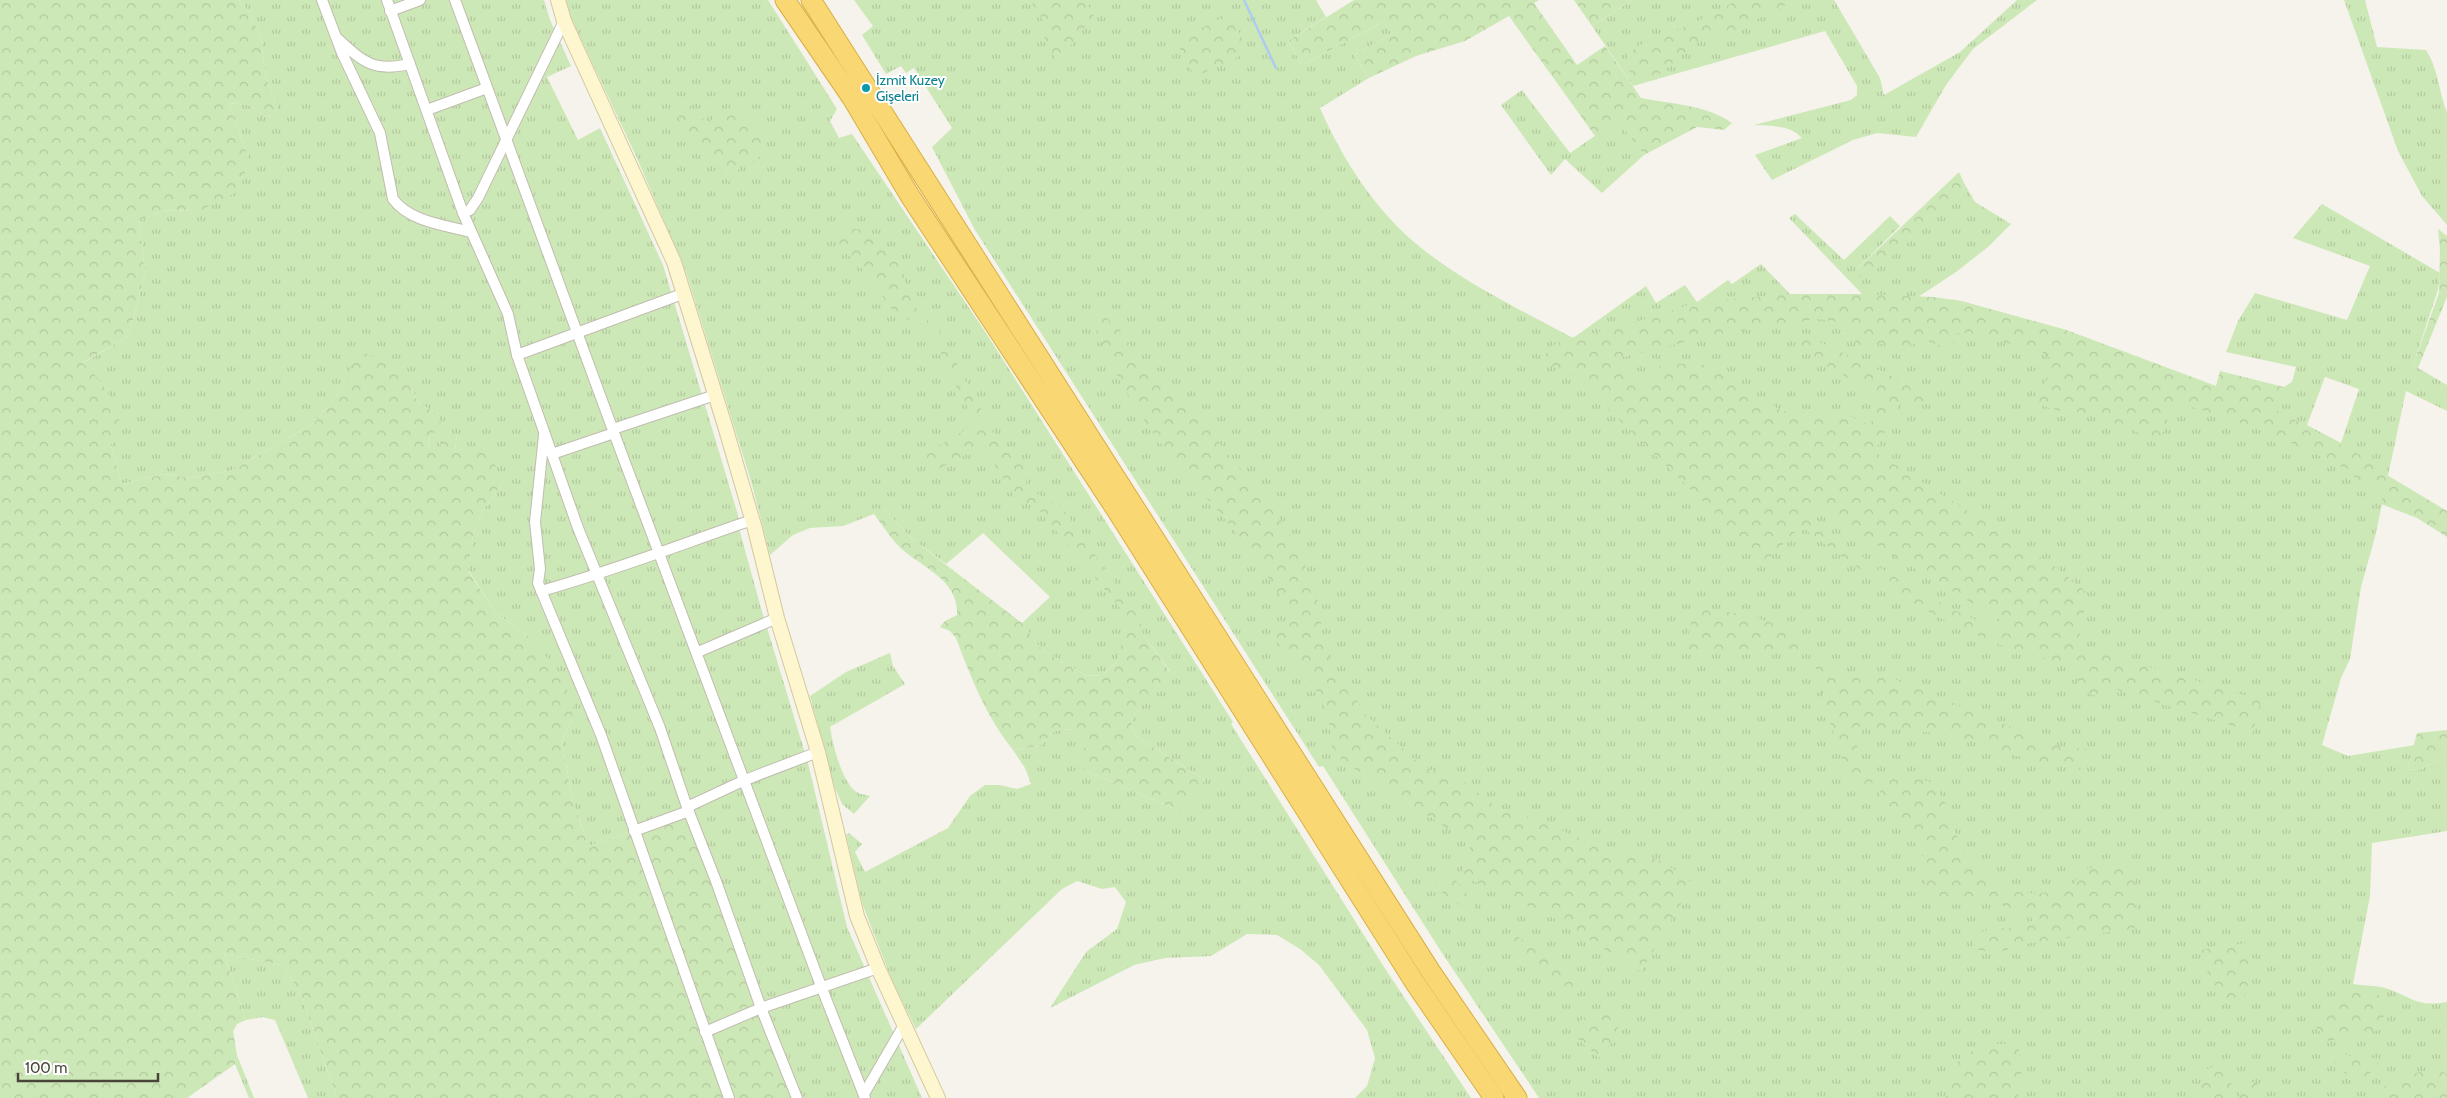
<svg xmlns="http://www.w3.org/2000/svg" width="2447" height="1098" font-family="Cabin,sans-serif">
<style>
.grass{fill:url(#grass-tufts);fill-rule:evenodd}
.forest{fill:url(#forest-crowns);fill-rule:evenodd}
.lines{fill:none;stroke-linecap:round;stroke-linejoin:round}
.stream{stroke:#accdef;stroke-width:2.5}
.minor-casing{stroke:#c1bcaf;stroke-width:12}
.secondary-casing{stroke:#d3c99d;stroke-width:16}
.motorway-casing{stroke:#d9af43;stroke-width:21}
.minor{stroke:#fff;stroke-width:10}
.secondary{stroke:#fdf6cf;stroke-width:14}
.motorway{stroke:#f9d874;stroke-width:19}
.culture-dot{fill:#0f9aa8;stroke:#fff;stroke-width:2}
.labels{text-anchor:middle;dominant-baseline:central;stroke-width:4;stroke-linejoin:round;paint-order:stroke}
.culture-label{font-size:14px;fill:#0d838f;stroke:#fff;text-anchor:start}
</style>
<defs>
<pattern id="grass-tufts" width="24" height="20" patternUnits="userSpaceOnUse" patternTransform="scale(1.25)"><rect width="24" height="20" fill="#cde8b7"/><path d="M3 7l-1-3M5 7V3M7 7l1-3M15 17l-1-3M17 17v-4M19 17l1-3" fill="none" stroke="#b2c89e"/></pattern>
<pattern id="forest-crowns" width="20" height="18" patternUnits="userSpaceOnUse" patternTransform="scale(1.25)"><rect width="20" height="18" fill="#cde8b7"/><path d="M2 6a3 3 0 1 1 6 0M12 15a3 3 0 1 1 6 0" fill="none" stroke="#b2c89e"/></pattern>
</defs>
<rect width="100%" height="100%" fill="#f5f3ec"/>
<!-- grass -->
<g class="grass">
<path d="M239,0H544L550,20L571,66L547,77L578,140L600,128L663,265L738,515L740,532L761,608L808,763L847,927L922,1098H797L634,831L589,846L572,799L562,741L572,719L531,638L496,613L468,570L473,534L484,509L503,483L455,451L457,435L440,448H428L430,436L439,414L419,404L411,387L345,385L315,422L233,470L191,478L164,474L122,484L111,445L81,364L129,336L145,273L139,221L162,210L199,211L249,159L229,103L249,105L267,117L278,109L265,74L261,37L249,12Z"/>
<path d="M566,0H768L837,109L830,121L839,138L852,134L986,333L1233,722L1231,724L1384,967L1471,1098H1355L1367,1086L1375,1058L1367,1030L1319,965L1300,949L1277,935L1247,934L1211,956L1165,958L1134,965L1050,1008L1086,952L1117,929L1126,902L1115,887L1102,889L1077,881L1062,889L916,1029L893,983L862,903L846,835L849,833L862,844L855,852L865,872L948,828L970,796L985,785H1000L1017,789L1031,784L1025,768L1013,750L1040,746L1054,731L1070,729L1093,741L1084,770L1177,810L1205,780L1137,737L1131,727L1135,714L1170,671L1144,636L1103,675L1087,676L1042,650L1022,623L1050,597L983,533L946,564L911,538L885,510L875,509L874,514L843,526L810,528L793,535L770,555L751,481L686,272L636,156L571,18Z"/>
<path d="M854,0H1316L1326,17L1288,41L1302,65L1383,22L1392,34L1354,55L1369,78L1320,108C1343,161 1378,215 1425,251C1470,286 1523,311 1573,338L1646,286L1656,303L1685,285L1697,302L1728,280L1732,284L1761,264L1790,294H1862L1789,218L1795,214L1844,260L1890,216L1900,226L1856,270L1960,197L1965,185L1975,202L2011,224L1988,247L1956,272L1918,297L1961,301L2066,330L2271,407L2284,387L2292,382L2296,367L2226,352L2238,321L2255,293L2347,320L2370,266L2293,238L2322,204L2440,273L2438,290L2413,365L2447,385V411L2406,391L2375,537L2361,587L2350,659L2341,678L2322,745L2348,756L2415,745L2408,769L2419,770L2447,755V831L2372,843L2370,896L2353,984C2363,986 2375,985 2385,988C2411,996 2416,1008 2447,1002V1098H1539L1442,953L1323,766L1319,767L975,230L932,147L952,128L914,68L906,73L901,66L886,74L862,35L873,26ZM2325,377L2359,389L2341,443L2307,425Z"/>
<path d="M1632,0H1834L1880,78L1884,95L1960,52L2017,0H2037L1973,49L1946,85L1916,137L1877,133L1853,140L1772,180L1755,155L1802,138C1791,125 1771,126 1754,125L1851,100L1857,95V86L1825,31L1633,86L1592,26Z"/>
<path d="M2344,0H2365L2377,47L2426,50C2438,68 2439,92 2447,113V225L2422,196L2398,151Z"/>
<path d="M1522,90L1570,153L1618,120L1644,155L1602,193L1565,159L1551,175L1501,105Z"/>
<path d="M890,653L893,666L905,684L830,727C833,745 841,779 855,791C859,794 866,795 870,796L854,814L842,804L834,786L810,696L846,672Z"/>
<path d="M224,954L282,965L299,990L337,1098H308L275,1020L263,1017L246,1020Z"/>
<path d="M237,1055L254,1098H249L235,1064Z"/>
</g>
<!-- forest -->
<g class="forest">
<path d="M0,0H239L249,12L261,37L265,74L278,109L267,117L249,105L229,103L249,159L239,191L199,211L162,210L139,221L145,273L129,336L82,363C105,382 111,397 121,425L111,445L122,484L164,474L191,478L233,470L315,422L345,385L356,355L379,356L411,387L419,404L439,414L441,427L430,436L428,447L440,448L443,439L457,434L455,451L467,457L488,449L503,483L484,509L473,534L468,571L496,613L531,638L552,664L574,702L572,719L562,741L572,799L589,846L634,831L687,807L797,1098H337L299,990L282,965L224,954L246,1020L237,1024L233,1031L237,1055L235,1064L187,1098H0Z"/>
<path d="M1030,0H1085L1094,16L1057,63L1040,28L1044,22Z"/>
<path d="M1354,0H1539L1534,3L1577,65L1605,46L1641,98C1671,104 1707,105 1732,123L1724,130L1697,127L1644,155L1618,121L1595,136L1509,16L1465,41L1416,56L1369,78L1354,55L1392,34L1383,22L1302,65L1288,41Z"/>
<path d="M1574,0H1632L1592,26Z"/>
<path d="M1737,0H1796L1735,30L1717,34L1696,43L1653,80L1637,82L1628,68V55C1643,39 1664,35 1684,27C1702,20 1720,10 1737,0Z"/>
<path d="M1230,14L1249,52L1195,77L1176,41Z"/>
<path d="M682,97L707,123L732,106C751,120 768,127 764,153L752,163L741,166L729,182L685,130L675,109Z"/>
<path d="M1959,172L1965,185L1960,197L1863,281L1856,270Z"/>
<path d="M847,227L861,230L881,240L903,261C904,293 912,310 938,328L1000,445L1019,461L1027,474L1026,485L1039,495L1061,506L1116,585L1137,611L1144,636L1170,672L1135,714L1131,727L1137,737L1205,780L1191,801L1177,810L1084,770L1074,757L1092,741L1070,729L1054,731L1040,746L1013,750C986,716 971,678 956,638L950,631L940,627L945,621L957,615C959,582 926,569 904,551C892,541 883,526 874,514L875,508L885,510L911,538L1022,623L1042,650L1087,676L1103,675L1117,662L1124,630L1125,614L1034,504L1018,503L983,446L934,471L927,464L924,455L976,423L950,375L942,360L939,344L932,333L893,311L863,270L832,238L837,228Z"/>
<path d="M2438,229L2447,236V297L2418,368L2413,365L2439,293L2440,249Z"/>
<path d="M1790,294H1862L1934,297L1961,301L2066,330L2216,386L2220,371L2284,387L2272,408L2388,470L2387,475L2447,511V537L2417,518L2381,504L2384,489C2360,489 2357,475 2338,465C2289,439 2234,420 2182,404L2172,408L2161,438L2149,437L2087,413L2060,411L2037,404L2054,361L2042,352L1969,333H1956L1954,342L1944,347L1924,340L1908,347L1881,344L1858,345L1840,322L1818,319L1715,335L1615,359L1641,385L1655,379L1656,368L1667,363L1705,365L1735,379L1759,398L1782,411L1847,415L1870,425L1882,398L1817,360L1797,343L1802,334L1935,396L1931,404L1901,400L1875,452L2057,568L2086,592L2083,622L2077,645L2261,700L2253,732L2111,688L2102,697L2079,692L2077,665C1974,649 1881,588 1801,526L1765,562L1575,377L1543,362L1545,355L1555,344L1567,339L1621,327L1697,302ZM1823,503L1873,543L1998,619L2007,625L2010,631L2008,634C1936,605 1870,564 1807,519Z"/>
<path d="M1088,311L1107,318L1125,337L1139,359L1161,386L1209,429L1227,453L1269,500L1280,521L1299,548L1319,604L1322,634L1328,658L1348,685L1365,714L1422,766L1464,782L1497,807L1541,821L1611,853L1633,854L1662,861L1693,883L1641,972L1558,920L1464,877L1463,869L1471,844L1466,836L1448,829L1429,816L1404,811L1379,782L1351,767L1337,756L1331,745L1330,727L1321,699L1307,676L1276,641V629L1288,627L1291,620C1288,608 1281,598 1274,587C1246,539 1208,501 1173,459C1136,414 1109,365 1088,311Z"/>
<path d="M1694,607L1748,615L1793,630L1812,653L1822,650L1836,679L1858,674L1879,673L2063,748L2088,749L2080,770L2025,759L1984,744L1938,733L1853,726C1854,746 1866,764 1873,783L1851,787L1828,716L1812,654L1686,650Z"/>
<path d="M2447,730V755L2419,770L2408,769L2417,733Z"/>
<path d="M1898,775L1931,782C1935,788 1941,794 1944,801C1949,809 1950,821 1954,830C1980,887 2013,905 2074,886L2080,870L2116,863L2135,872L2138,928L2030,943L1996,953L1973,949L1975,935C1995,923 2013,932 2034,924L2030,915L2011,912L1994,899L1936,898L1924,880L1920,860L1927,849L1918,836L1877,805L1883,782Z"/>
<path d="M1450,876L1463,887L1475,908L1474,911C1463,909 1441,894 1435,884L1436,879L1439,877Z"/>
<path d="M1513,933L1577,982L1580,993C1556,997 1527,963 1510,948L1505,939L1506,934Z"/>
<path d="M2245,943C2252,965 2251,980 2242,1001L2225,1002L2203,964L2202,950Z"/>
<path d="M2362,988L2383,997L2386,1009L2379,1030L2328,1041L2315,1026C2324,1003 2340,996 2362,988Z"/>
<path d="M1603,1009L1612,1010L1619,1019L1617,1036L1599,1058L1579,1040L1580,1021L1591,1013Z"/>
<path d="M1989,1044H2018L2022,1070L2018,1098H1946C1954,1062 1954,1057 1989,1044Z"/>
<path d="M2341,1053L2355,1058H2379L2377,1067L2365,1077C2350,1076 2338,1074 2333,1059Z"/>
<path d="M2217,1065L2227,1069L2234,1076L2226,1098H2199L2204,1071Z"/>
<path d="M2439,1070L2447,1074V1098H2373L2374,1092C2397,1079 2413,1071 2439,1070Z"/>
<path d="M2247,1081L2257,1083L2260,1091L2259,1098H2238Z"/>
</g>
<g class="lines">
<!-- stream -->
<path class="stream" d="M1244,0L1276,68"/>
<defs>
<g id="minor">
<path d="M322,0L342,53L380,133L393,199C410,222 445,225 470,232"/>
<path d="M387,0L463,213L508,314L517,355L578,528L660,728L687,807L716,881L761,1008L797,1098"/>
<path d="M455,0L614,433L821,986L865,1098"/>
<path d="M390,11L420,0"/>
<path d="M338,39C364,63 374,72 410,64"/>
<path d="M427,110L487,88"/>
<path d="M463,213L470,210L478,198L564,21"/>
<path d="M517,355L685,293"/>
<path d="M613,429L715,395"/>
<path d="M544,435L535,522L540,569L538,583L601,735L729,1098"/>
<path d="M552,454L614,433"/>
<path d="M541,591C613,571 682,544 752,520"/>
<path d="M698,652L777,618"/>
<path d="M687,807L745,780L818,752"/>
<path d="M634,831L689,811"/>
<path d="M705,1032L761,1008L878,968"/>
<path d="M864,1094L904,1025"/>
</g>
<path id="secondary" d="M558,0L564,21L674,262L725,426L755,529L777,618L818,752L857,916L878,968L938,1098"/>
<g id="motorway">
<path d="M785,0L852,98L910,196L1117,511L1415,983L1494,1098"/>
<path d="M811,0L1431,972L1517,1098"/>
</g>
</defs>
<!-- minor casing -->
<use href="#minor" class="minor-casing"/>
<!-- secondary casing -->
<use href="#secondary" class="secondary-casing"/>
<!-- motorway casing -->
<use href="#motorway" class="motorway-casing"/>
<!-- minor -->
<use href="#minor" class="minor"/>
<!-- secondary -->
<use href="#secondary" class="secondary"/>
<!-- motorway -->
<use href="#motorway" class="motorway"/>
</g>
<!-- markers -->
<circle class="culture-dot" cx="866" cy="88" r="5"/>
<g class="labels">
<!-- culture labels -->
<g class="culture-label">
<text x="876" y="80">İzmit Kuzey<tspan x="876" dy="16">Gişeleri</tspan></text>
</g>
</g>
<!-- scale -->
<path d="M18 1073v8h140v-8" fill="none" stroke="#4a453a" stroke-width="2.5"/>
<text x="25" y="1073" font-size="15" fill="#4a453a" stroke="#ffffff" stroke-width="4" paint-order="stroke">100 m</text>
</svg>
